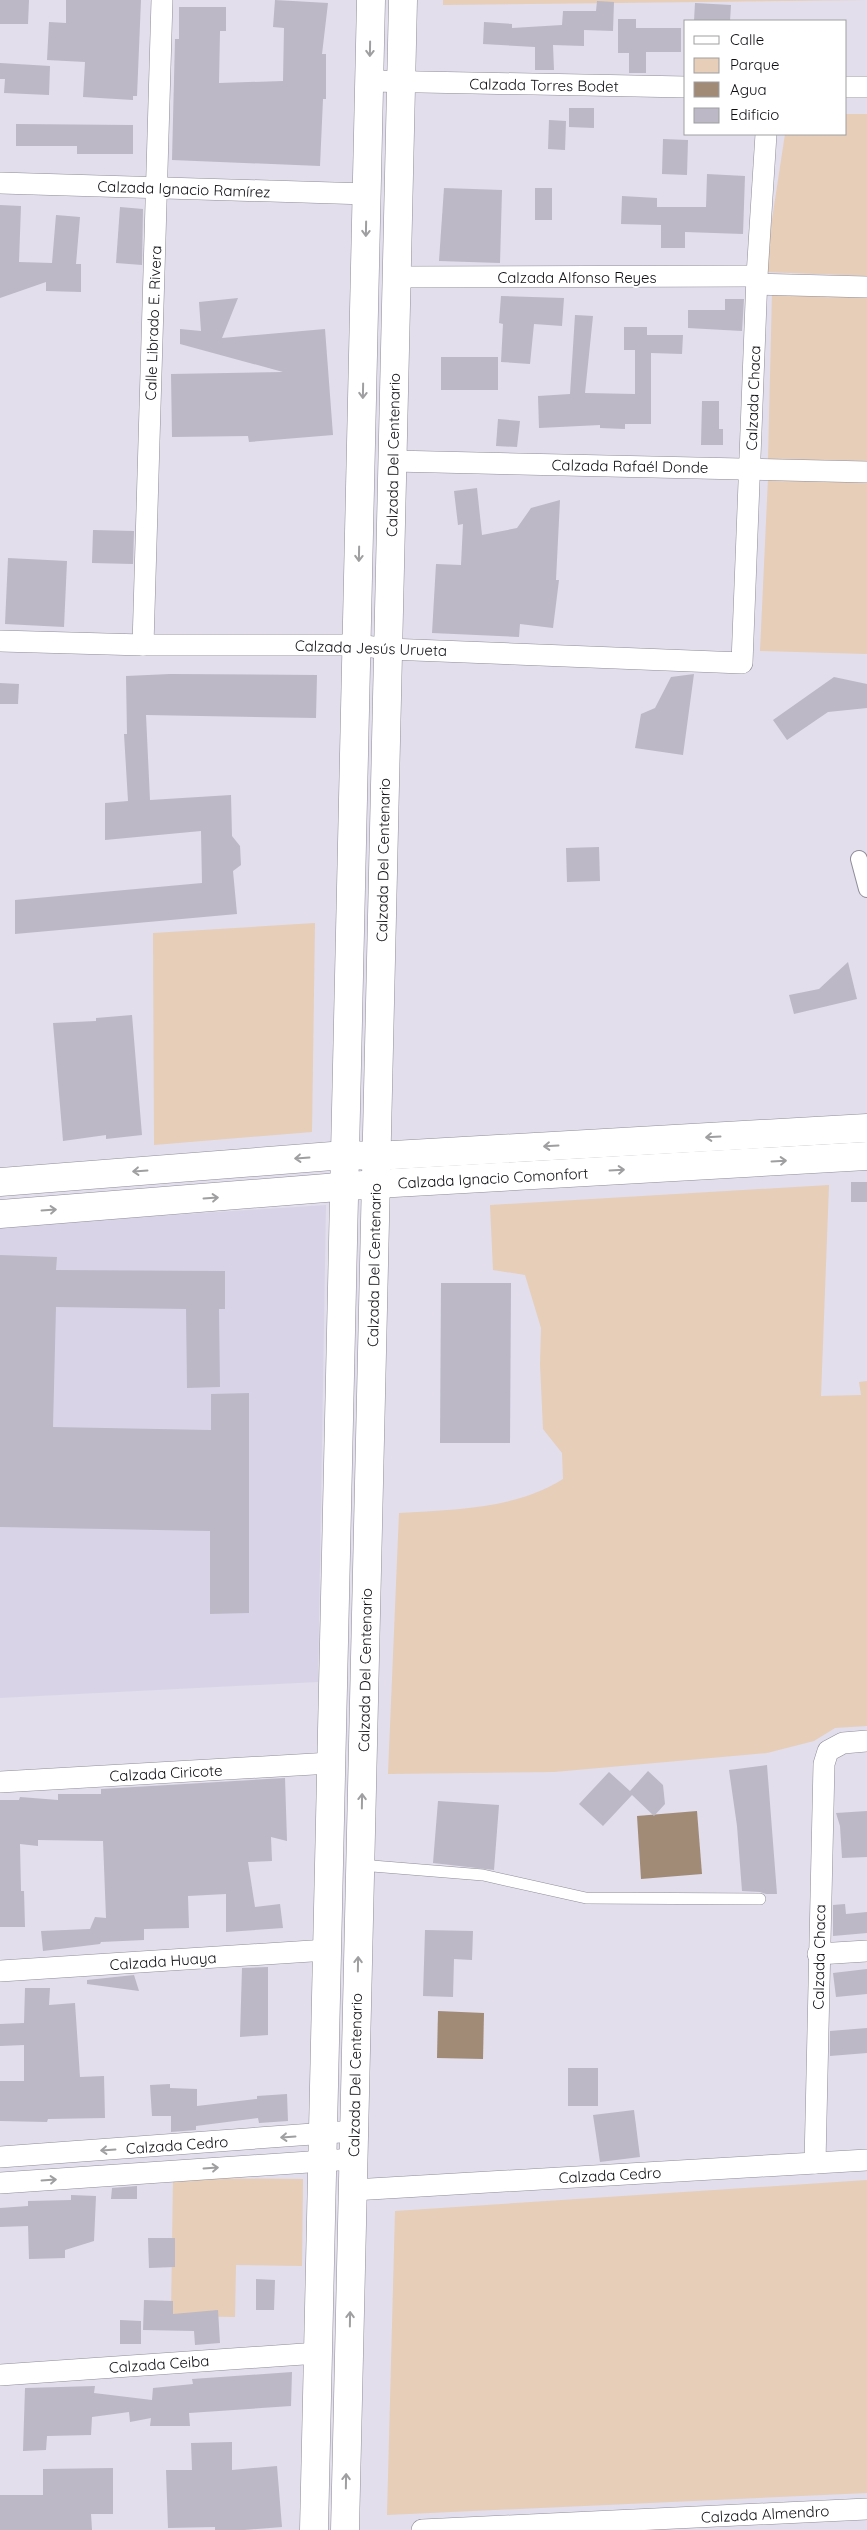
<svg xmlns="http://www.w3.org/2000/svg" width="867" height="2530" font-family="Quicksand,sans-serif">
<style>
.built{fill:#d9d3e8}
.green{fill:#e6ceb8}
.water{fill:#a18b76}
.building{fill:#bcb8c6}
.lines{fill:none;stroke-linecap:round;stroke-linejoin:round}
.service-casing{stroke:#908c99;stroke-width:12}
.pedestrian-casing{stroke:#908c99;stroke-width:18}
.minor-casing{stroke:#908c99;stroke-width:22}
.secondary-casing{stroke:#908c99;stroke-width:29}
.service{stroke:#fff;stroke-width:11}
.pedestrian{stroke:#fff;stroke-width:16}
.minor{stroke:#fff;stroke-width:21}
.secondary{stroke:#fff;stroke-width:28}
.oneway{stroke:#9f9fa1}
.labels{text-anchor:middle;dominant-baseline:central;stroke-width:4;stroke-linejoin:round;paint-order:stroke}
.street-label{font-size:15px;fill:#100e13;stroke:#fff}
</style>
<rect width="100%" height="100%" fill="#e2deec"/>
<!-- built -->
<path class="built" d="M326,1205L318,1682L0,1698V1226Z"/>
<!-- green -->
<g class="green">
<path d="M443,0H867L443,5Z"/>
<path d="M846,114H867V276L764,272L785,134H846Z"/>
<path d="M772,293L867,296V461L768,459Z"/>
<path d="M768,479L867,481V654L760,651Z"/>
<path d="M315,923L312,1132L154,1145L153,933Z"/>
<path d="M829,1185L821,1396L861,1395L859,1382L867,1381V1726L835,1728L814,1741L767,1753L554,1772L388,1774L399,1513C455,1509 513,1510 563,1479L562,1453L543,1429L540,1364L541,1328L525,1275L493,1270L490,1205Z"/>
<path d="M173,2178L303,2179L302,2266L236,2265L235,2317L171,2316Z"/>
<path d="M867,2180V2493L387,2515L395,2211Z"/>
</g>
<!-- water -->
<g class="water">
<path d="M697,1811L702,1874L641,1879L637,1816Z"/>
<path d="M438,2011L484,2013L483,2059L437,2058Z"/>
</g>
<!-- building -->
<g class="building">
<path d="M0,0H29L28,24H0Z"/>
<path d="M66,0H141L137,96H133V100L83,97L85,62L47,60L49,22L66,23Z"/>
<path d="M275,0L328,3L322,54H326V99H323L320,166L172,160L175,39H179V7H226V31H220L219,83L283,81L284,28L273,27Z"/>
<path d="M597,1L614,2L613,31L584,30V46L553,45L554,70H535V47L483,44L484,22L512,24V28L562,25L563,11H596Z"/>
<path d="M695,3L731,5L730,21H694Z"/>
<path d="M618,19H636V28H681V52H646V73H629V53H618Z"/>
<path d="M0,63L50,66L49,95L4,93L5,79H0Z"/>
<path d="M569,108H594V128L569,127Z"/>
<path d="M549,120L566,121L565,150L548,149Z"/>
<path d="M16,124L133,125V154H77V146H16Z"/>
<path d="M663,139L688,140L687,175L662,174Z"/>
<path d="M707,174L745,176L743,234L685,232V248H661V225L621,224L622,196L657,198V207H706Z"/>
<path d="M444,188L502,190L500,263L439,261Z"/>
<rect x="535" y="188" width="17" height="32"/>
<path d="M0,205L21,206L19,262L52,263L56,215L80,217L76,264H81V292L46,291V282L0,298Z"/>
<path d="M120,207L143,209L142,265L116,263Z"/>
<path d="M501,296L564,298L562,326L534,324L530,364L501,362L503,324L499,323Z"/>
<path d="M238,298L222,338L325,329L333,435L249,442L248,436L172,437L171,374L283,372L180,344V329L201,331L199,302Z"/>
<path d="M725,299H744L742,331L688,328V310H725Z"/>
<path d="M575,315L593,316L585,393L635,394V350H624V327H647V335H683L682,354L651,353V424H625V429L600,428V425L539,428L538,396L570,394Z"/>
<rect x="441" y="357" width="57" height="33"/>
<path d="M702,401H719V429H723V445H701Z"/>
<path d="M498,419L520,421L517,447L496,446Z"/>
<path d="M477,488L482,535L517,528L531,508L560,500L556,580H559L553,628L520,624L519,637L432,633L436,564L461,565L463,524L458,525L454,491Z"/>
<path d="M93,530L134,531L133,564L92,563Z"/>
<path d="M8,558L67,561L64,627L5,624Z"/>
<path d="M170,674L317,675L316,718L146,715L150,800L231,795L232,836L240,846L241,865L233,871L237,914L15,934V900L202,883L201,831L105,840V803L128,801L124,734H127L126,676Z"/>
<path d="M694,674L683,755L635,748L641,714L655,708L671,677Z"/>
<path d="M834,677L867,684V708L828,712L787,740L773,720Z"/>
<path d="M0,683L19,684L18,704H0Z"/>
<path d="M599,847L600,881L567,882L566,848Z"/>
<path d="M848,962L857,999L794,1014L789,995L819,989Z"/>
<path d="M132,1015L142,1135L106,1139V1135L63,1141L53,1023L96,1021V1018Z"/>
<rect x="851" y="1182" width="16" height="20"/>
<path d="M0,1255L57,1257L56,1270L225,1271V1309H219L220,1387L187,1388L186,1309L56,1307L53,1427L211,1430V1394L249,1393V1613L210,1614V1531L0,1527Z"/>
<path d="M441,1283H511L510,1443H440Z"/>
<path d="M767,1765L777,1894H766L760,1892L742,1891L737,1826L729,1770Z"/>
<path d="M648,1771L663,1785L665,1804L654,1816L632,1795L603,1826L579,1804L609,1772L630,1791Z"/>
<path d="M285,1778L287,1841L271,1837L272,1861L248,1862L255,1907L280,1904L283,1928L226,1932V1894L188,1896L189,1928L144,1929V1940L101,1942L100,1944L43,1951L41,1931L90,1929L95,1917L106,1918L103,1841L38,1840V1846L20,1844L21,1891H24L25,1927H0V1800H19L20,1797L58,1800V1794H101V1789Z"/>
<path d="M438,1801L499,1805L494,1870L433,1863Z"/>
<path d="M867,1811V1857L842,1858L840,1826L836,1813Z"/>
<path d="M845,1904L846,1914L867,1912V1933L833,1936V1905Z"/>
<path d="M425,1930L473,1931L472,1960L454,1959L453,1997L423,1996Z"/>
<path d="M268,1967V2035L240,2037L242,1968Z"/>
<path d="M867,1969V1994L836,1997L833,1973Z"/>
<path d="M134,1975L139,1991L87,1984V1980Z"/>
<path d="M25,1988H50L49,2005L75,2003L80,2077L104,2076L105,2118L48,2119L47,2122L0,2121V2081H24V2045L0,2046V2024L24,2023Z"/>
<path d="M867,2028V2053L830,2056V2031Z"/>
<rect x="568" y="2068" width="30" height="38"/>
<path d="M170,2084V2088L197,2089V2106L257,2099V2096L287,2094L288,2121L259,2123L258,2118L196,2126V2130L171,2132V2116H152L150,2085Z"/>
<path d="M634,2110L640,2157L600,2162L593,2115Z"/>
<path d="M137,2186V2199H111L112,2188Z"/>
<path d="M71,2195L96,2196L94,2241L65,2250V2258L29,2259L28,2226L0,2227V2208L28,2206V2201L71,2200Z"/>
<path d="M148,2238H175V2267L149,2268Z"/>
<path d="M256,2279L275,2280L274,2310H256Z"/>
<path d="M144,2300L173,2301V2314L218,2310L220,2343L195,2345L194,2331L143,2330Z"/>
<path d="M120,2320L141,2321V2344H120Z"/>
<path d="M292,2372L291,2406L189,2413L190,2426H150L151,2418L130,2422L129,2412L92,2417L91,2435L47,2436L46,2450L23,2451L25,2388L95,2386L94,2393L152,2400L153,2388L193,2384L192,2379Z"/>
<path d="M232,2442V2470L277,2466L282,2527L244,2530H215V2527L168,2528L166,2470H192L191,2443Z"/>
<path d="M113,2468V2514H91L92,2530H0V2495H43V2469Z"/>
</g>
<g class="lines">
<defs>
<path id="service" d="M360,1865L483,1875L586,1898L760,1899"/>
<path id="pedestrian" d="M859,859L867,889"/>
<g id="minor">
<path d="M370,81L686,87"/>
<path d="M846,87H867"/>
<path d="M0,183L367,194"/>
<path d="M397,277L757,276"/>
<path d="M757,284L867,287"/>
<path d="M393,461L867,472"/>
<path d="M0,641L143,645H357L388,649L742,663L757,276L766,134"/>
<path d="M143,645L162,0"/>
<path d="M0,1782L331,1763"/>
<path d="M818,1954L867,1951"/>
<path d="M0,1971L327,1950"/>
<path d="M0,2157L354,2131"/>
<path d="M815,2163L824,1764L828,1751L843,1743L867,1741"/>
<path d="M0,2183L353,2159"/>
<path d="M353,2190L867,2160"/>
<path d="M0,2375L318,2353"/>
<path d="M422,2530L867,2509"/>
</g>
<g id="secondary">
<path d="M0,1182L345,1155L376,1156L867,1128"/>
<path d="M0,1214L376,1184L867,1156"/>
<path d="M314,2530L371,0"/>
<path d="M345,2530L403,0"/>
</g>
</defs>
<!-- service casing -->
<use href="#service" class="service-casing"/>
<!-- pedestrian casing -->
<use href="#pedestrian" class="pedestrian-casing"/>
<!-- minor casing -->
<use href="#minor" class="minor-casing"/>
<!-- secondary casing -->
<use href="#secondary" class="secondary-casing"/>
<!-- service -->
<use href="#service" class="service"/>
<!-- pedestrian -->
<use href="#pedestrian" class="pedestrian"/>
<!-- minor -->
<use href="#minor" class="minor"/>
<!-- secondary -->
<use href="#secondary" class="secondary"/>
</g>
<!-- one-way arrows -->
<defs><path id="oneway-shaft" d="M-6 0H5M1.5-3L5.5 0L1.5 3" fill="none" stroke-width="1.6" stroke-linecap="round" stroke-linejoin="round" transform="scale(1.25)"/></defs>
<g class="oneway">
<use href="#oneway-shaft" transform="translate(370 49) rotate(91)"/>
<use href="#oneway-shaft" transform="translate(366 229) rotate(91)"/>
<use href="#oneway-shaft" transform="translate(363 391) rotate(91)"/>
<use href="#oneway-shaft" transform="translate(359 554) rotate(91)"/>
<use href="#oneway-shaft" transform="translate(713 1137) rotate(177)"/>
<use href="#oneway-shaft" transform="translate(551 1146) rotate(177)"/>
<use href="#oneway-shaft" transform="translate(302 1158) rotate(176)"/>
<use href="#oneway-shaft" transform="translate(779 1161) rotate(-3)"/>
<use href="#oneway-shaft" transform="translate(617 1170) rotate(-3)"/>
<use href="#oneway-shaft" transform="translate(140 1171) rotate(176)"/>
<use href="#oneway-shaft" transform="translate(211 1198) rotate(-4)"/>
<use href="#oneway-shaft" transform="translate(49 1210) rotate(-4)"/>
<use href="#oneway-shaft" transform="translate(362 1801) rotate(-89)"/>
<use href="#oneway-shaft" transform="translate(358 1964) rotate(-89)"/>
<use href="#oneway-shaft" transform="translate(288 2137) rotate(176)"/>
<use href="#oneway-shaft" transform="translate(108 2150) rotate(176)"/>
<use href="#oneway-shaft" transform="translate(211 2168) rotate(-4)"/>
<use href="#oneway-shaft" transform="translate(49 2180) rotate(-4)"/>
<use href="#oneway-shaft" transform="translate(350 2319) rotate(-89)"/>
<use href="#oneway-shaft" transform="translate(346 2481) rotate(-89)"/>
</g>
<g class="labels">
<!-- street labels -->
<g class="street-label">
<text transform="translate(544 85) rotate(1)">Calzada Torres Bodet</text>
<text transform="translate(184 189) rotate(2)">Calzada Ignacio Ramírez</text>
<text x="577" y="277">Calzada Alfonso Reyes</text>
<text transform="translate(153 323) rotate(-88)">Calle Librado E. Rivera</text>
<text transform="translate(753 398) rotate(-88)">Calzada Chaca</text>
<text transform="translate(393 455) rotate(-89)">Calzada Del Centenario</text>
<text transform="translate(630 466) rotate(1)">Calzada Rafaél Donde</text>
<text transform="translate(371 648) rotate(2)">Calzada Jesús Urueta</text>
<text transform="translate(383 860) rotate(-89)">Calzada Del Centenario</text>
<text transform="translate(493 1178) rotate(-3)">Calzada Ignacio Comonfort</text>
<text transform="translate(374 1265) rotate(-89)">Calzada Del Centenario</text>
<text transform="translate(365 1670) rotate(-89)">Calzada Del Centenario</text>
<text transform="translate(166 1773) rotate(-3)">Calzada Ciricote</text>
<text transform="translate(819 1957) rotate(-89)">Calzada Chaca</text>
<text transform="translate(163 1961) rotate(-4)">Calzada Huaya</text>
<text transform="translate(355 2075) rotate(-89)">Calzada Del Centenario</text>
<text transform="translate(177 2145) rotate(-4)">Calzada Cedro</text>
<text transform="translate(610 2175) rotate(-3)">Calzada Cedro</text>
<text transform="translate(159 2364) rotate(-4)">Calzada Ceiba</text>
<text transform="translate(765 2514) rotate(-3)">Calzada Almendro</text>
</g>
</g>
<!-- legend -->
<rect x="684" y="20" width="162" height="115" fill="#ffffff" stroke="#9f9fa1"/>
<rect x="694" y="36" width="25" height="8" fill="#ffffff" stroke="#9f9fa1"/>
<text x="730" y="45" font-size="15" fill="#100e13">Calle</text>
<rect x="694" y="58" width="25" height="15" fill="#e6ceb8" stroke="#9f9fa1"/>
<text x="730" y="70" font-size="15" fill="#100e13">Parque</text>
<rect x="694" y="82" width="25" height="15" fill="#a18b76" stroke="#9f9fa1"/>
<text x="730" y="95" font-size="15" fill="#100e13">Agua</text>
<rect x="694" y="108" width="25" height="15" fill="#bcb8c6" stroke="#9f9fa1"/>
<text x="730" y="120" font-size="15" fill="#100e13">Edificio</text>
</svg>
